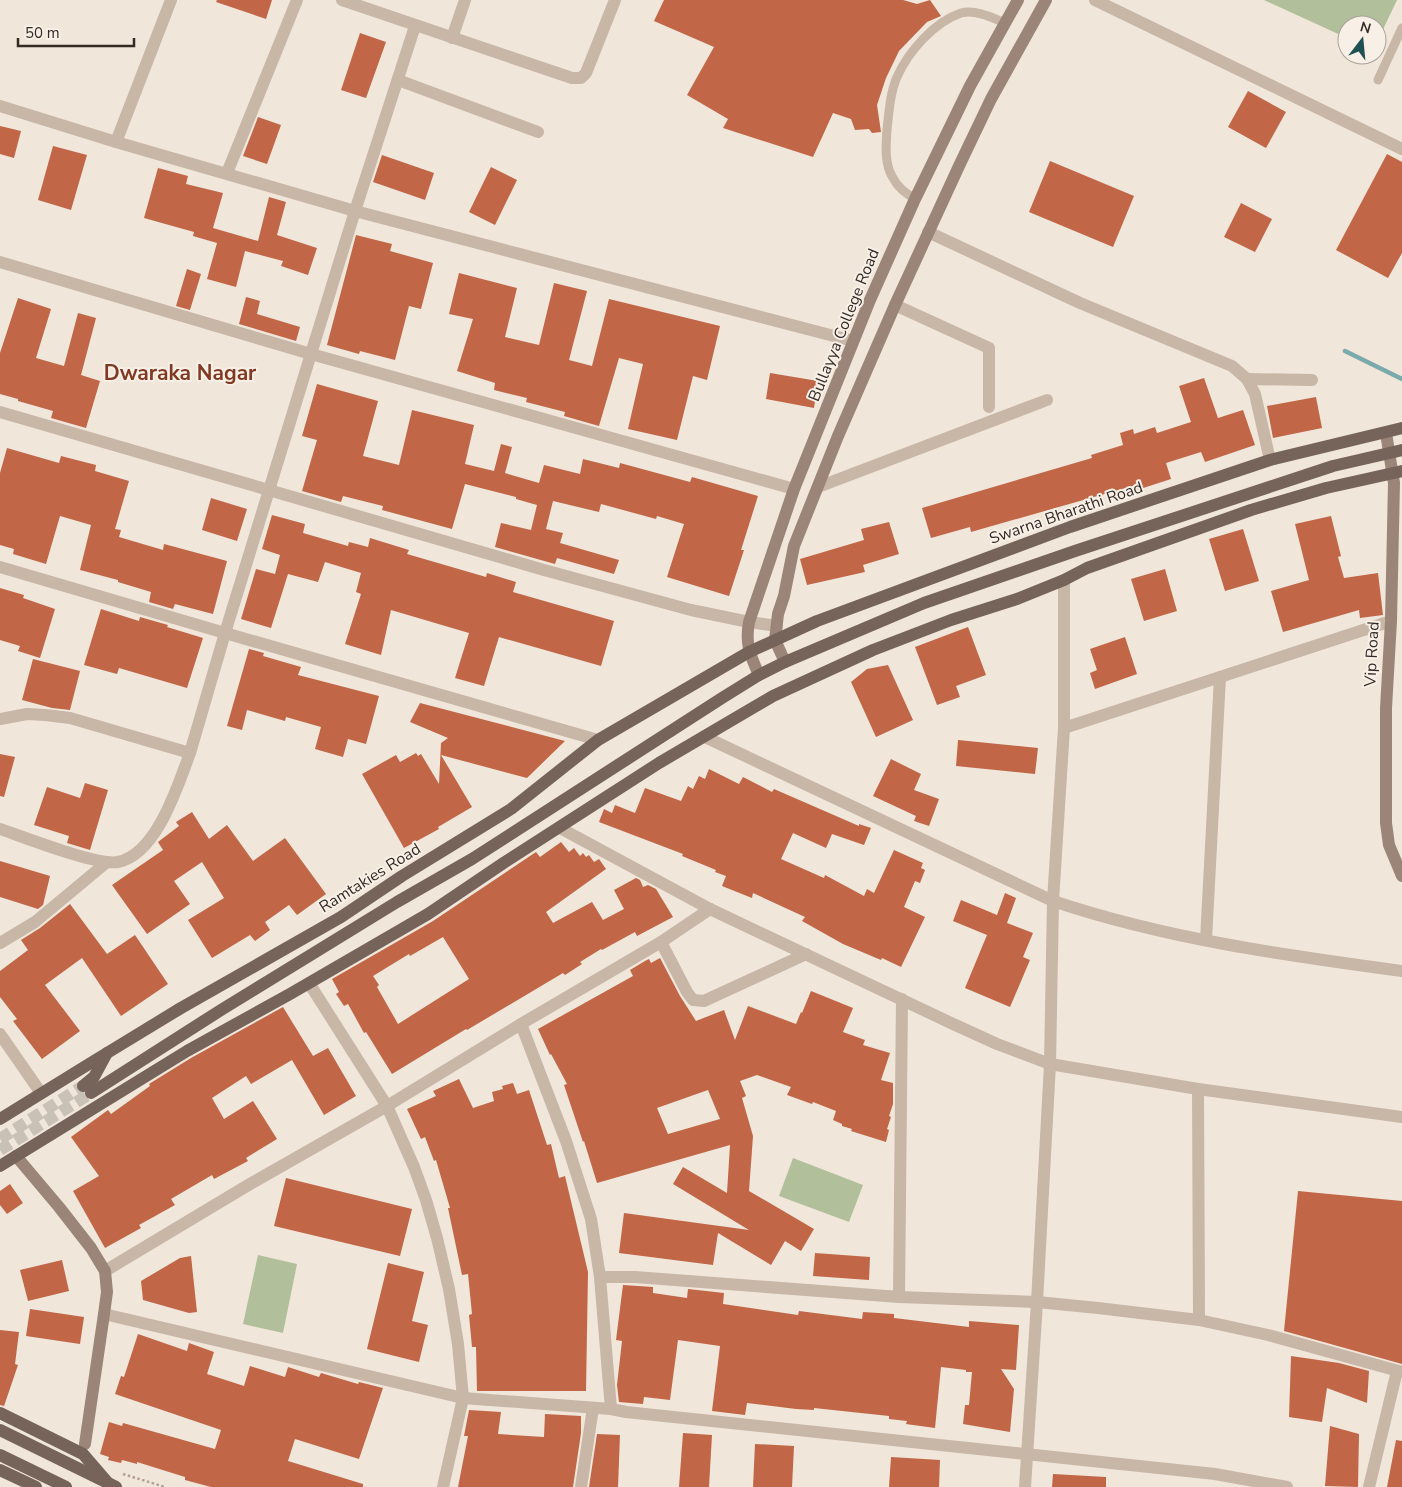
<svg xmlns="http://www.w3.org/2000/svg" width="1402" height="1487" font-family="'Nunito Sans',sans-serif">
<style>
.green{fill:#b2bf9b}
.lines{fill:none;stroke-linecap:round;stroke-linejoin:round}
.stream{stroke:#7aaaac;stroke-width:4.5}
.building{fill:#c16647;fill-rule:evenodd}
.primary-tunnel{stroke:#cac1b6;stroke-width:12;stroke-dasharray:12 6;stroke-linecap:butt}
.path{stroke:#b4a091;stroke-width:2.5;stroke-dasharray:2.5 2.5;stroke-linecap:butt}
.lane{stroke:#c8b6a7;stroke-width:9}
.street{stroke:#c8b6a7;stroke-width:12}
.secondary{stroke:#9b8578;stroke-width:12}
.primary{stroke:#766359;stroke-width:12}
.labels{text-anchor:middle;dominant-baseline:central;stroke-width:4;stroke-linejoin:round;paint-order:stroke}
.street-label{font-size:16px;fill:#342b27;stroke:#f8f0e6}
.district-label{font-size:21px;font-weight:bold;fill:#803a23;stroke:#f8f0e6}
</style>
<rect width="100%" height="100%" fill="#f0e6da"/>
<!-- green -->
<g class="green">
<path d="M1264,0H1397L1377,42V25H1347V38Z"/>
<path d="M793,1158L863,1185L849,1222L779,1196Z"/>
<path d="M258,1255L297,1264L283,1333L243,1324Z"/>
</g>
<g class="lines">
<!-- stream -->
<path class="stream" d="M1345,351L1402,379"/>
</g>
<!-- building -->
<g class="building">
<path d="M217,0H272L266,19L216,2Z"/>
<path d="M664,0H903L917,4L930,0L941,16L927,22L899,51L886,78L877,105L881,132L872,133L869,129L855,130L851,119L833,113L813,157L723,128L728,119L687,95L714,47L654,21Z"/>
<path d="M360,33L386,42L366,98L341,90Z"/>
<path d="M1248,91L1286,112L1266,148L1228,127Z"/>
<path d="M258,117L281,125L267,164L243,156Z"/>
<path d="M0,126L21,131L14,158L0,154Z"/>
<path d="M53,146L87,155L71,210L38,200Z"/>
<path d="M1387,154L1402,162V253L1388,278L1336,250Z"/>
<path d="M382,155L434,173L425,200L373,182Z"/>
<path d="M1050,161L1134,196L1113,247L1029,212Z"/>
<path d="M491,167L517,180L495,225L469,212Z"/>
<path d="M158,168L188,176L186,184L223,193L213,228L258,241L269,197L286,202L277,235L317,248L308,275L281,266L283,261L245,251L236,287L207,279L217,243L193,236L194,232L144,218Z"/>
<path d="M1241,203L1272,219L1255,252L1224,237Z"/>
<path d="M356,235L392,244L390,251L433,263L421,309L409,306L395,360L360,351L359,354L327,345Z"/>
<path d="M187,269L201,274L190,310L176,306Z"/>
<path d="M459,273L517,288L505,337L539,345L554,283L587,291L569,360L592,366L609,299L720,326L707,380L693,376L677,440L628,429L643,364L619,358L599,426L564,416L565,412L526,402L527,398L494,390L495,383L457,371L473,319L449,314Z"/>
<path d="M246,297L260,301L257,314L300,327L296,341L239,324Z"/>
<path d="M18,298L51,309L36,358L64,366L78,313L96,318L81,375L100,381L86,428L51,418L53,411L18,401V399L0,394V353Z"/>
<path d="M770,373L818,381L814,408L766,399Z"/>
<path d="M1204,378L1218,418L1243,410L1255,445L1205,462L1201,452L1166,463L1171,479L1137,490L1136,485L971,532L970,527L931,538L922,508L1092,458L1091,455L1123,445L1120,433L1133,429L1134,434L1155,427L1157,433L1191,422L1179,386Z"/>
<path d="M317,384L378,401L363,456L399,465L412,410L474,425L465,464L494,471L501,444L512,447L505,473L539,483L544,465L580,474L583,459L619,468L620,463L690,482L692,477L758,496L741,550H744L729,596L667,577L684,524L657,516L656,519L601,504L599,512L553,501L546,529L563,533L560,543L619,560L614,574L557,558L555,564L495,547L501,523L531,530L537,505L516,499V497L465,484L452,529L382,510L383,506L343,496L341,502L302,491L317,440L302,436Z"/>
<path d="M1316,397L1322,428L1273,438L1267,406Z"/>
<path d="M7,448L59,463L61,456L96,465L95,471L129,481L115,529L121,530L119,537L163,550L164,544L227,561L213,614L175,604L173,609L149,602L151,592L118,582V580L80,570L91,525L60,516L46,564L13,554L14,549L0,545V473Z"/>
<path d="M211,498L247,509L237,541L202,530Z"/>
<path d="M272,515L305,524L303,533L348,546L349,542L368,547L370,538L409,550L407,554L486,577L487,573L516,582L513,592L614,621L601,666L499,637L484,686L455,678L469,633L391,610L381,655L345,644L361,594L356,592L361,573L325,562L318,582L288,574L271,628L241,619L256,569L275,574L280,555L262,549Z"/>
<path d="M1331,516L1341,556L1338,557L1344,578L1378,573L1383,615L1360,618L1359,610L1283,632L1271,591L1309,580L1295,524Z"/>
<path d="M889,522L899,554L863,565L865,572L807,585L800,559L864,540L861,529Z"/>
<path d="M1243,529L1259,581L1225,591L1209,539Z"/>
<path d="M1165,569L1177,611L1144,621L1131,579Z"/>
<path d="M0,588L24,595L23,598L55,609L40,658L18,651L20,646L0,640Z"/>
<path d="M101,609L139,621L140,617L168,625L167,627L203,638L187,688L119,668L117,674L84,665Z"/>
<path d="M968,627L986,675L956,686L960,697L937,705L915,647Z"/>
<path d="M1125,637L1137,674L1095,689L1090,673L1097,670L1090,649Z"/>
<path d="M249,649L264,653L263,656L301,667L298,675L379,696L366,744L348,739L343,757L315,749L321,727L286,717L285,721L247,710L242,730L227,726Z"/>
<path d="M33,659L80,671L70,710L52,708L22,700Z"/>
<path d="M888,665L913,720L876,737L851,682L867,669Z"/>
<path d="M420,703L565,741L527,778L441,755L472,807L438,827L439,829L404,848L362,774L396,755L400,762L416,753L418,756L421,754L439,784L441,743L448,738L410,722Z"/>
<path d="M958,740L1038,748L1035,774L956,766Z"/>
<path d="M0,754L15,757L4,797L0,796Z"/>
<path d="M891,759L921,774L914,790L939,799L929,826L914,821L916,816L873,796Z"/>
<path d="M709,769L739,784L743,777L772,792L774,789L859,826V824L871,828L864,845L832,834L826,848L793,833L781,859L824,878L825,875L864,896L867,889L874,893L894,850L923,863L921,868L925,870L920,883L915,881L904,907L925,917L901,967L882,958L881,960L843,944L802,921L805,917L753,893L752,898L722,886L726,876L715,872L716,870L682,856L683,854L599,822L604,809L612,813L615,805L635,813L645,788L681,801L688,786L693,789L699,776L705,779Z"/>
<path d="M85,783L108,790L90,850L67,843L69,836L34,825L47,787L80,798Z"/>
<path d="M192,812L209,839L227,825L253,861L285,838L326,894L297,915L289,905L265,922L270,930L255,941L250,935L212,958L188,920L224,898L202,862L174,881L190,904L147,934L112,885L163,850L158,842L179,826L176,822Z"/>
<path d="M561,842L569,852L574,848L580,856L583,853L586,857L589,855L594,862L599,859L606,869L546,912L553,923L592,902L603,920L624,909L614,890L636,878L640,880L643,887L648,885L656,889L673,917L637,936L635,932L602,950L601,949L580,962L582,964L565,975L563,973L467,1030L466,1029L392,1074L366,1032L364,1033L348,1004L344,1006L336,994L339,992L332,979L433,921L536,852L540,857ZM443,937L469,979L398,1024L377,987L379,985L373,976L409,954L410,956Z"/>
<path d="M0,861L50,876L43,905L38,909L0,897Z"/>
<path d="M1005,893L1016,898L1007,923L1033,933L1023,957L1030,960L1010,1007L965,988L987,935L953,921L961,900L997,915Z"/>
<path d="M70,904L107,954L135,935L168,984L121,1016L82,958L45,985L80,1031L42,1059L13,1021L17,1019L0,997V971L28,950L21,940L40,928Z"/>
<path d="M660,958L680,996L696,1021L724,1010L735,1040L748,1006L796,1024L801,1012L802,1013L811,991L853,1008L843,1032L865,1040L863,1045L890,1053L881,1080L893,1083V1104L889,1116L891,1117L887,1129L889,1130L886,1142L851,1131L852,1129L842,1126V1124L833,1120L836,1111L813,1102L812,1104L787,1095L791,1087L757,1075L740,1081L746,1096L742,1098L753,1136L749,1191L814,1229L801,1251L785,1241L771,1265L718,1233L713,1265L619,1253L624,1213L749,1230L673,1184L683,1167L727,1193L730,1145L597,1183L584,1141L583,1142L564,1085L567,1084L551,1054L550,1055L538,1029L633,976L630,970L645,961L649,959L651,963ZM708,1090L720,1119L668,1134L657,1108Z"/>
<path d="M283,1007L313,1056L328,1048L356,1096L324,1115L292,1060L251,1084L246,1076L212,1098L224,1119L253,1101L277,1139L246,1158L248,1161L214,1179L212,1175L171,1199L175,1205L139,1225L141,1228L105,1248L73,1191L99,1176L71,1137L108,1110L111,1114L150,1086L149,1084L191,1058Z"/>
<path d="M459,1079L473,1108L494,1101L492,1092L503,1089L502,1086L513,1083L517,1094L529,1090L547,1145L551,1144L559,1178L565,1176L588,1272L586,1391H477L476,1347H472L469,1315L472,1314L468,1274L462,1275L448,1208H450L436,1160L434,1161L425,1137L421,1139L407,1109L436,1096L433,1091Z"/>
<path d="M286,1178L412,1209L400,1256L274,1226Z"/>
<path d="M10,1184L23,1203L7,1214L0,1205V1191Z"/>
<path d="M1298,1191L1402,1201V1364L1284,1331Z"/>
<path d="M815,1253L870,1257L869,1280L813,1276Z"/>
<path d="M191,1256L197,1312L189,1313L143,1300L141,1281L180,1258Z"/>
<path d="M62,1260L69,1291L28,1301L20,1270Z"/>
<path d="M388,1263L424,1272L412,1321L428,1325L419,1362L367,1349Z"/>
<path d="M623,1285L653,1287V1293L687,1298L688,1289L724,1293L723,1304L798,1315L799,1311L862,1319L863,1312L894,1314V1318L969,1327V1321L1019,1325L1016,1370L1001,1369L1014,1389L1010,1432L963,1424L965,1405H969L972,1372H966V1370L941,1367L935,1428L906,1424L907,1421L889,1419V1416L814,1408V1410L796,1409L747,1403L745,1415L712,1411L720,1346L678,1340L670,1400L644,1397L643,1404L619,1402L617,1385L622,1341L616,1340Z"/>
<path d="M30,1309L84,1317L80,1344L26,1336Z"/>
<path d="M0,1330L19,1332L15,1364L18,1365L4,1406L0,1405Z"/>
<path d="M138,1334L187,1351L189,1343L214,1352L207,1374L244,1386L250,1366L285,1377L288,1367L319,1377L321,1373L358,1384L359,1382L383,1388L359,1459L295,1439L288,1461L363,1484V1487H211L185,1480V1477L137,1462V1464L122,1460L121,1463L108,1460L109,1457L100,1454L109,1422L122,1426L123,1423L215,1449L221,1430L115,1394L121,1376L124,1377Z"/>
<path d="M1291,1356L1339,1363L1369,1371L1367,1403L1327,1388L1322,1422L1289,1417Z"/>
<path d="M469,1410L501,1412L498,1434L544,1437L545,1414L581,1416V1433L573,1487H458L468,1436H464Z"/>
<path d="M1330,1426L1359,1434L1358,1487L1325,1486Z"/>
<path d="M683,1433L712,1435L709,1487H679Z"/>
<path d="M597,1434L620,1435L618,1487H589Z"/>
<path d="M1396,1440L1402,1441V1487H1387Z"/>
<path d="M755,1444L794,1446L792,1487H753Z"/>
<path d="M891,1457L940,1460L939,1487H889Z"/>
<path d="M1053,1474L1106,1477V1487H1052Z"/>
</g>
<g class="lines">
<!-- primary-tunnel -->
<g class="primary-tunnel">
<path d="M0,1139L83,1086"/>
<path d="M0,1150L91,1093"/>
</g>
<!-- path -->
<path class="path" d="M123,1474L165,1487"/>
<!-- lane -->
<g class="lane">
<path d="M1378,80L1402,28"/>
<path d="M915,199C906,193 898,188 893,178C884,164 886,145 887,130C889,112 890,93 897,77C908,52 934,22 961,13C975,9 993,18 1005,23"/>
</g>
<!-- street -->
<g class="street">
<path d="M342,0L572,78H581L586,73L615,0"/>
<path d="M1095,0L1402,149"/>
<path d="M415,26L355,211L225,633L598,740"/>
<path d="M452,38L465,0"/>
<path d="M398,80L538,132"/>
<path d="M0,106L116,142L355,211L853,341"/>
<path d="M116,142L171,0"/>
<path d="M227,173L297,0"/>
<path d="M928,232L1080,303L1232,366L1247,379L1255,394L1270,460"/>
<path d="M0,262L311,354L794,489"/>
<path d="M895,305L989,348V407"/>
<path d="M1247,379L1312,380"/>
<path d="M0,412L544,570L691,610L749,622L777,626"/>
<path d="M818,487L1047,400"/>
<path d="M0,567L225,633L190,753L70,718L45,715L27,714L0,719"/>
<path d="M1064,728L1391,621"/>
<path d="M705,737L1053,901C1166,939 1284,955 1402,971"/>
<path d="M560,828L710,909L951,1023L997,1044L1050,1064L1198,1089L1402,1117"/>
<path d="M0,829C24,837 97,866 118,862C157,854 178,785 190,753"/>
<path d="M1206,940L1220,677"/>
<path d="M661,942L687,992L693,1000L704,1001L806,954"/>
<path d="M0,943L35,922L107,862"/>
<path d="M309,983L387,1106L414,1167L426,1200L437,1238L449,1289L458,1344L463,1398L443,1487"/>
<path d="M521,1024L566,1141L591,1219L600,1277L611,1409"/>
<path d="M0,1034L41,1093"/>
<path d="M1198,1089L1199,1320"/>
<path d="M105,1271L250,1184L387,1106L521,1024L661,942L710,909"/>
<path d="M600,1277H635L899,1297L1037,1302L1098,1308L1199,1320L1268,1335L1402,1372"/>
<path d="M899,1297L902,999"/>
<path d="M104,1314L463,1398L611,1409L626,1412L1215,1474L1287,1487"/>
<path d="M581,1487L593,1408"/>
<path d="M1025,1487L1037,1302L1050,1064L1053,901L1064,728V580"/>
<path d="M1369,1487L1397,1371"/>
</g>
<!-- secondary -->
<g class="secondary">
<path d="M1386,433L1394,483L1391,621L1386,708V823L1389,845L1402,876"/>
<path d="M785,662L775,640L778,614L784,596L794,546L838,436L895,305L959,166L991,99L1046,0"/>
<path d="M759,675C750,655 745,644 749,622L794,489L870,300L915,199L970,86L1018,0"/>
<path d="M16,1156L59,1207L91,1248L105,1271L107,1292L104,1314L85,1444"/>
</g>
<!-- primary -->
<g class="primary">
<path d="M83,1086L94,1077L107,1053"/>
<path d="M91,1093L221,1010L397,902L472,859L722,698L759,675L785,662L924,603L1075,551L1333,466L1402,450"/>
<path d="M0,1119L89,1064L181,1008L341,917L402,876L511,809L598,740L749,652L817,621L1070,527L1270,460L1402,428"/>
<path d="M0,1166L187,1051L290,994L428,914L505,862L659,763L773,696L873,650L951,620L1017,599L1064,580L1087,568L1251,510L1326,488L1402,471"/>
<path d="M0,1413L83,1454L108,1483"/>
<path d="M0,1430L116,1487"/>
<path d="M0,1455L66,1487"/>
<path d="M0,1470L36,1487"/>
</g>
</g>
<g class="labels">
<!-- street labels -->
<g class="street-label">
<text transform="translate(844 325) rotate(-68)">Bullayya College Road</text>
<text transform="translate(1066 513) rotate(-19)">Swarna Bharathi Road</text>
<text transform="translate(1372 654) rotate(-87)">Vip Road</text>
<text transform="translate(370 878) rotate(-32)">Ramtakies Road</text>
</g>
<!-- district labels -->
<g class="district-label">
<text x="180" y="373">Dwaraka Nagar</text>
</g>
</g>
<!-- north arrow -->
<g transform="translate(1362 40) rotate(16)"><circle r="24" fill="#f8f0e6" stroke="#aaa19a"/>
<path d="M0-4L9 19L0 12L-9 19Z" fill="#1e5054"/>
<text y="-8" font-size="14" font-weight="bold" text-anchor="middle" fill="#342b27">N</text>
</g>
<!-- scale -->
<path d="M18 38v8h116v-8" fill="none" stroke="#342b27" stroke-width="2.5"/>
<text x="25" y="38" font-size="15" fill="#342b27" stroke="#f8f0e6" stroke-width="4" paint-order="stroke">50 m</text>
</svg>
